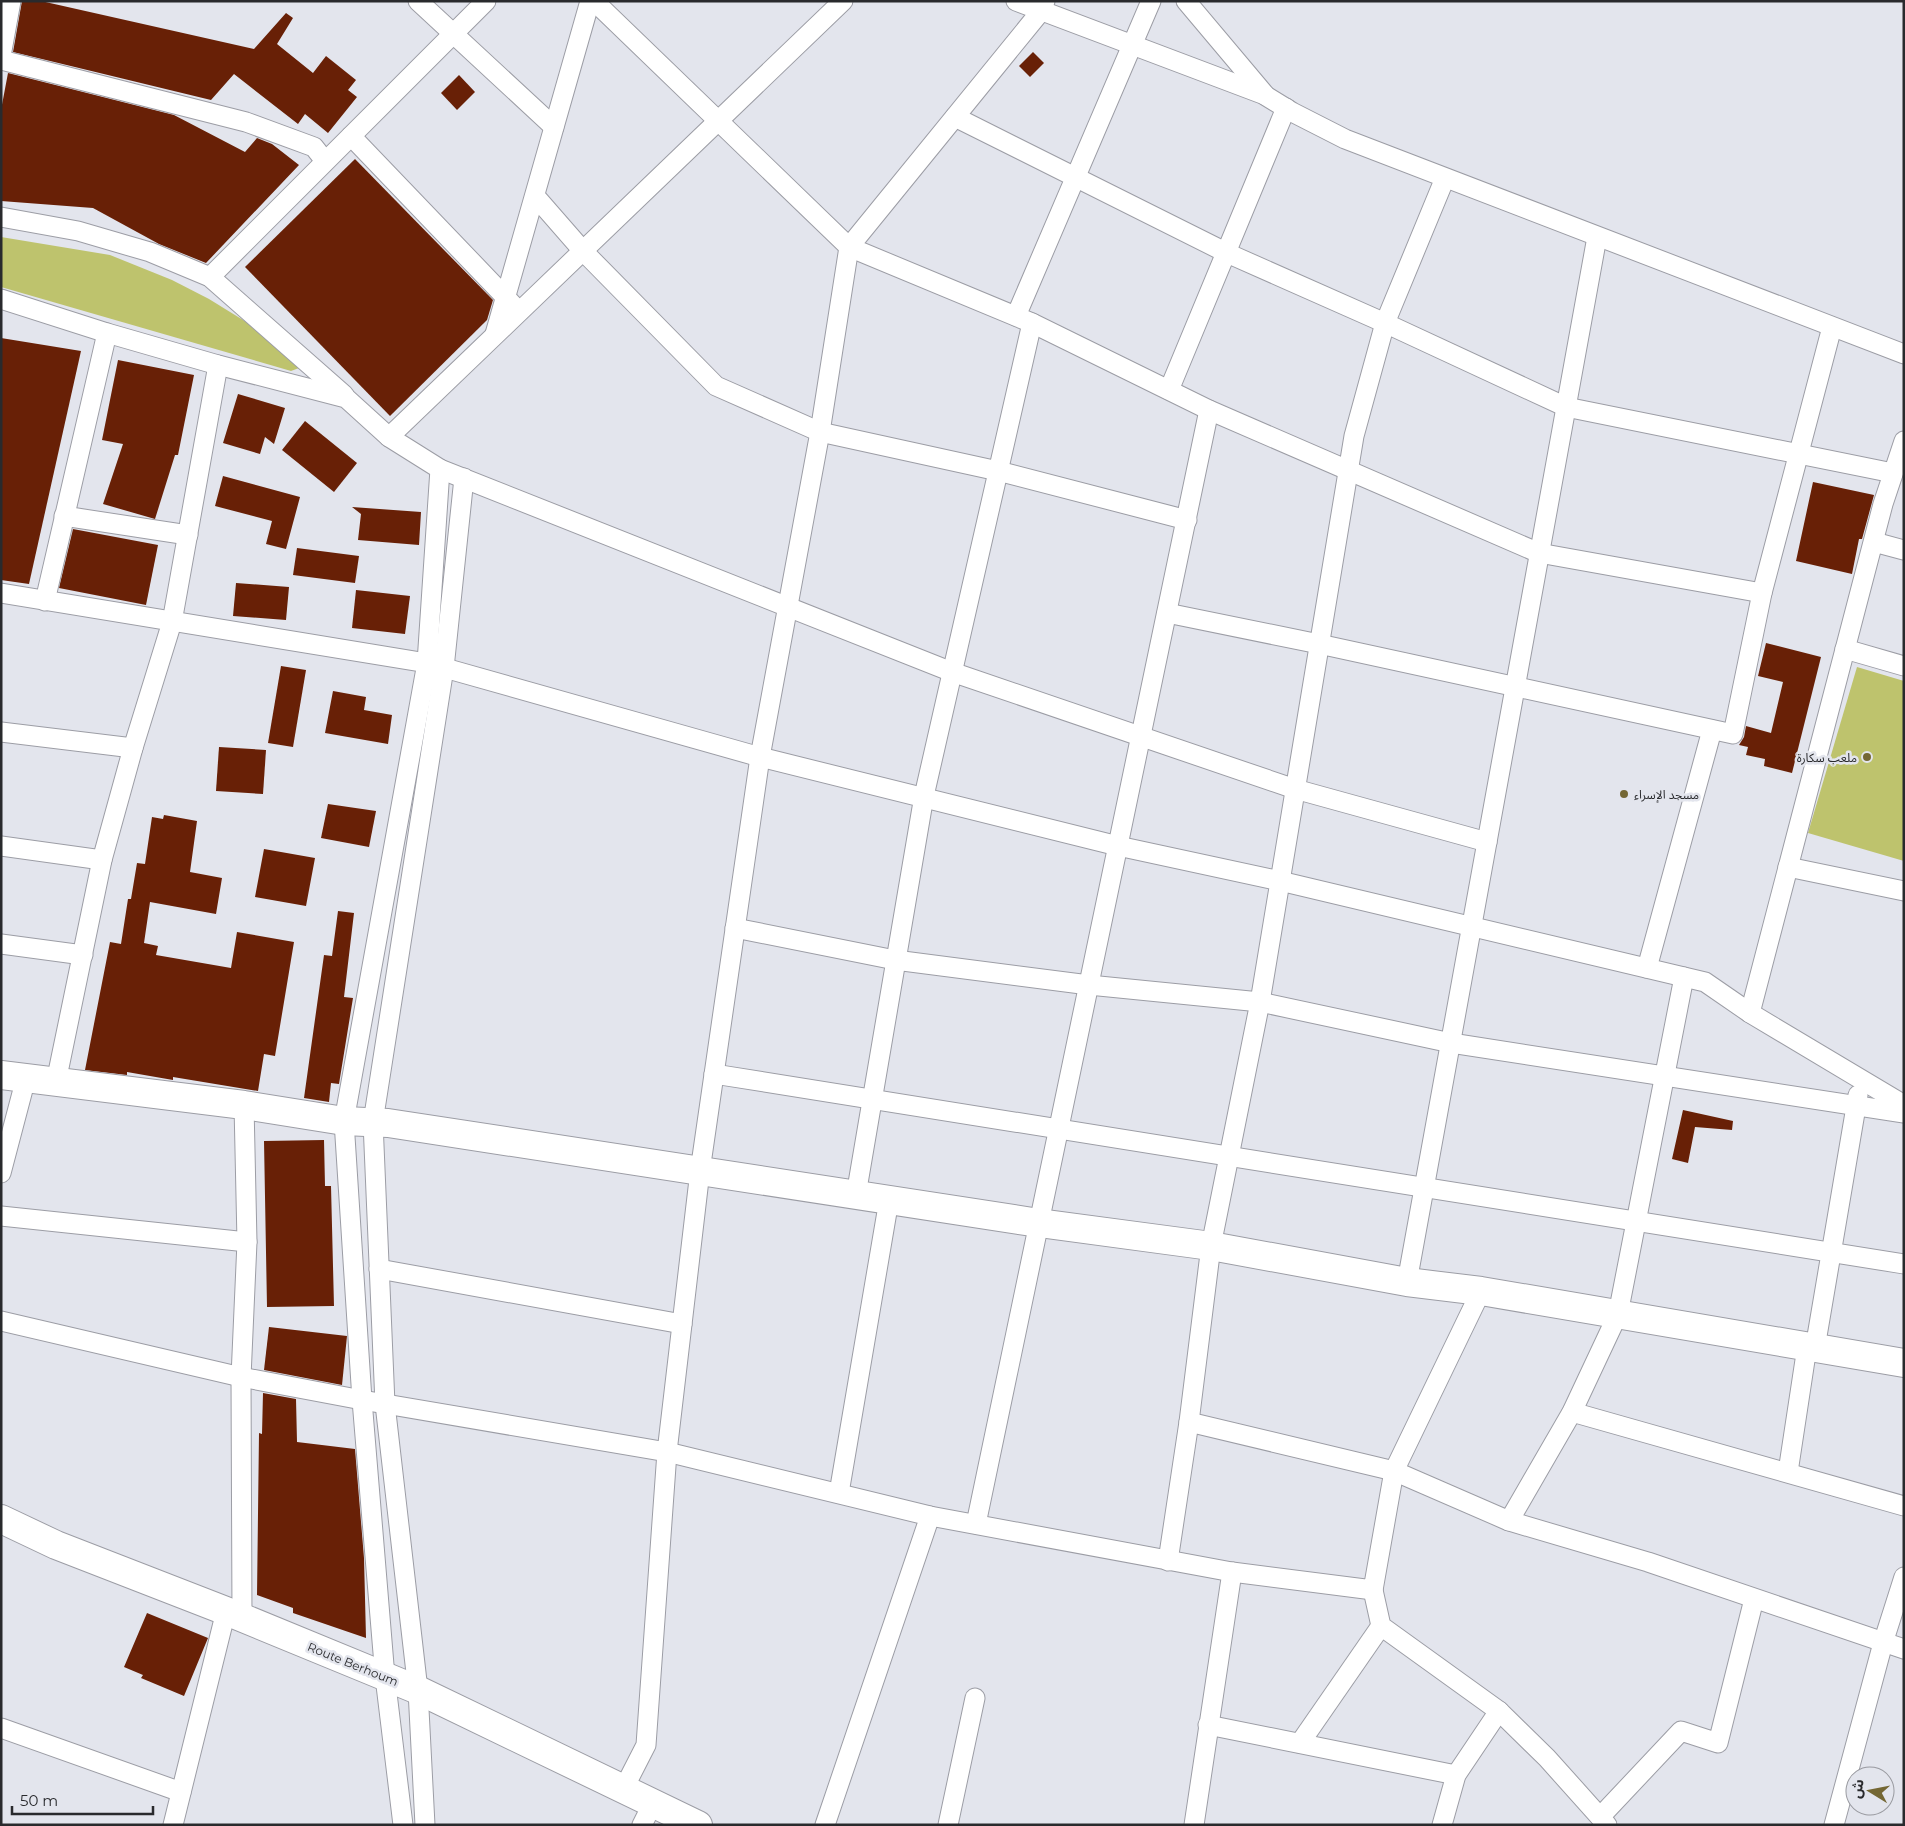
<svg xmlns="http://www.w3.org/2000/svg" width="1905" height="1826" font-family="Montserrat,'Noto Sans Arabic',sans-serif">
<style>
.green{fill:#bec36d}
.building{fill:#682006}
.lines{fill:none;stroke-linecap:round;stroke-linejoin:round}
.street-casing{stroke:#9c9da5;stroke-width:21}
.secondary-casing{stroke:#9c9da5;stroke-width:30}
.street{stroke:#fff;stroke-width:19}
.secondary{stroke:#fff;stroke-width:28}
.poi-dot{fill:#746734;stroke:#e3e5ed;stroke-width:2}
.labels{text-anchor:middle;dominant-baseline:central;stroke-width:5;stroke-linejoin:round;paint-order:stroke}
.poi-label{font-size:12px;fill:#292a2d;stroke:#e3e5ed;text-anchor:end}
.street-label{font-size:12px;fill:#292a2d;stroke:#e3e5ed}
</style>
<rect width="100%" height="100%" fill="#e3e5ed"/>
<!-- green -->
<g class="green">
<path d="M1,237L110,255L172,280L209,299L256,328L299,368L291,371L1,287Z"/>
<path d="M1857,667L1904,681V861L1808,833Z"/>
</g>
<!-- building -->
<g class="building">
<path d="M22,1H41L254,49L286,13L293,18L277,44L313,73L326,56L356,80L348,90L357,97L328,133L305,114L298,124L234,74L211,100L13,52Z"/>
<path d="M1033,52L1044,63L1030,77L1019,66Z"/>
<path d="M8,73L174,115L245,152L257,138L272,144L299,165L206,263L159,244L93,208L1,201V110Z"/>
<path d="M459,75L475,92L457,110L441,93Z"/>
<path d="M355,159L493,300L487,320L390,416L245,267Z"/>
<path d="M1,338L81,351L29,584L1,580Z"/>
<path d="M118,360L194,375L178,455H175L155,519L103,504L123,444L102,440Z"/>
<path d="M238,394L285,408L274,444L265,437L260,454L223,443Z"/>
<path d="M305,421L357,463L334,492L282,450Z"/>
<path d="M223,476L300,497L286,549L266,544L272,521L215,506Z"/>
<path d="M1813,482L1874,495L1862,539H1859L1852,574L1796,561Z"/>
<path d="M352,507L421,512L419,545L358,540L361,514Z"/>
<path d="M73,529L158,545L146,605L59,588Z"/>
<path d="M297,548L359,556L355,583L293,575Z"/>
<path d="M236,583L289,587L286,620L233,616Z"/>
<path d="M356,590L410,596L405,634L352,628Z"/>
<path d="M1766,643L1821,657L1792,773L1764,766L1765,759L1746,755L1748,747L1739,745L1744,737L1746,726L1771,733L1783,682L1758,676Z"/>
<path d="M281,666L306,670L293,747L268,743Z"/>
<path d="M333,691L366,697L364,710L392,715L388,744L325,733Z"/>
<path d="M219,747L266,750L263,794L216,791Z"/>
<path d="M328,804L376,811L369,847L321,838Z"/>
<path d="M164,815L197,821L190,872L222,878L216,914L150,902L144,943L158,946L156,955L231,968L237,932L294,942L275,1056L264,1054L258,1091L173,1077V1080L127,1072V1075L85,1070L110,942L121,944L128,899H131L137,863L145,864L152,817L163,819Z"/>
<path d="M264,849L315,858L306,906L255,897Z"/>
<path d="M338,911L354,913L344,997L353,998L339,1084L331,1083L329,1102L304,1098L324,955L332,956Z"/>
<path d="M1683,1110L1733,1121L1732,1130L1695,1127L1688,1163L1672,1159Z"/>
<path d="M324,1140L325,1186H331L334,1306L267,1307L264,1141Z"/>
<path d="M269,1327L347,1336L342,1385L264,1370Z"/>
<path d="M263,1393L296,1399L297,1442L355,1449L364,1558L366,1638L293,1613V1608L257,1595L259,1433L262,1434Z"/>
<path d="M147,1613L208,1638L184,1696L141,1678L143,1675L124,1667Z"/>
</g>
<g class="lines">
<defs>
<g id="street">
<path d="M418,1L554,127"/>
<path d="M594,1L849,247L1032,323L1209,410L1539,553L1762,593"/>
<path d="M1016,1L1265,95"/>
<path d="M1186,1L1266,96L1292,112L1345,139L1904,354"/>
<path d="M1,56L11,1"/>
<path d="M1,60L246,122L314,147L325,161"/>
<path d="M955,117L1227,253L1385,323L1566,407L1893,473"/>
<path d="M351,136L513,305"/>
<path d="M1445,178L1385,323L1354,436L1260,1002L1211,1246L1189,1422L1394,1471L1509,1521L1648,1562L1904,1649"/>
<path d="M535,196L583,251L716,386L820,432L998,471L1187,520"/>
<path d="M1,217L78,231L150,252L210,277L344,395"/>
<path d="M210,277L486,1"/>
<path d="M1,299L107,333L218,365L346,398L389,437L440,469L952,672L1295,789L1487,842"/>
<path d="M1016,316L1151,1"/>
<path d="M495,334L590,1"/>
<path d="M1169,390L1286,108"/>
<path d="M389,437L843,1"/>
<path d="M64,516L188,535"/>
<path d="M1874,542L1904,550"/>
<path d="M1,593L427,663L760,757L1118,846L1280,881L1705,982L1750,1013L1904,1105"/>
<path d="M45,601L107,333"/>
<path d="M1167,613L1319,644L1733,734L1762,593L1832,327"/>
<path d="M1845,649L1904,666"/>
<path d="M1,732L133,748"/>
<path d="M1,846L102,860"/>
<path d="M1788,867L1904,891"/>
<path d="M735,928L895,960L1089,985L1260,1002L1451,1043L1904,1113"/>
<path d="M1,944L83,955"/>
<path d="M1647,968L1712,730"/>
<path d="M1750,1013L1883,504L1904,441"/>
<path d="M714,1074L1904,1264"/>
<path d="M56,1082L102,860L133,748L172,622L218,365"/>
<path d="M1,1173L26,1078"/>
<path d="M856,1195L924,796L1032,323"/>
<path d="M1,1216L247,1242"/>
<path d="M379,1269L682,1324"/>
<path d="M1407,1282L1597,237"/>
<path d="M1,1321L241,1377L362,1400L667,1452L930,1516L1232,1572L1373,1590L1394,1471L1481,1291"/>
<path d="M1815,1348L1858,1095"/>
<path d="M1572,1412L1904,1506"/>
<path d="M1788,1472L1807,1347"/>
<path d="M839,1493L889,1200"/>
<path d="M1509,1521L1572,1412L1618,1314L1684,977"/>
<path d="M976,1524L1209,410"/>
<path d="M1168,1561L1189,1422"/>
<path d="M1373,1590L1381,1626L1499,1711L1547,1758L1607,1825"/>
<path d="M242,1617L241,1377L247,1242L244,1105"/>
<path d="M1208,1725L1456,1775"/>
<path d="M1,1728L181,1792"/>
<path d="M1300,1743L1381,1626"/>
<path d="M624,1788L646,1745L667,1452L700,1171L760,757L820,432L849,247L1041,11L1045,1"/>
<path d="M1600,1817L1681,1731L1718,1743L1754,1599"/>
<path d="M173,1825L226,1611"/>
<path d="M403,1825L385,1677L362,1400L344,1121L427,663L440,469"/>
<path d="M425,1825L418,1690L385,1404L373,1122L444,668L464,478"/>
<path d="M642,1825L653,1803"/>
<path d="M825,1825L930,1516"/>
<path d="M948,1825L975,1698"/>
<path d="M1194,1825L1232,1572"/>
<path d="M1442,1825L1456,1775L1499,1711"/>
<path d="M1834,1825L1883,1643L1904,1577"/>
</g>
<g id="secondary">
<path d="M1,1075L244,1105L344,1121L388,1123L1039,1223L1211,1246L1407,1282L1481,1291L1904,1363"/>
<path d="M1,1519L56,1545L226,1611L418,1690L698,1825"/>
</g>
</defs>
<!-- street casing -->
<use href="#street" class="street-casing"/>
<!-- secondary casing -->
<use href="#secondary" class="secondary-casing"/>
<!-- street -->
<use href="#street" class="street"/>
<!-- secondary -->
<use href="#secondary" class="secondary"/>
</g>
<!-- markers -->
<g class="poi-dot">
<circle cx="1867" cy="757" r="5"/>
<circle cx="1624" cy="794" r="5"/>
</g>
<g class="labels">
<!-- poi labels -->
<g class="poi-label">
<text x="1857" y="757">ملعب سكارة</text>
<text x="1634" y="794" text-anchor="start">مسجد الإسراء</text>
</g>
<!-- street labels -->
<g class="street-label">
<text transform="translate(353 1664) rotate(22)">Route Berhoum</text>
</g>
</g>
<!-- border -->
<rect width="1905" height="1826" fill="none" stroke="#292a2d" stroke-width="5"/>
<!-- north arrow -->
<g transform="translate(1870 1791) rotate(280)"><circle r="24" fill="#e3e5ed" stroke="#999aa0"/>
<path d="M0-4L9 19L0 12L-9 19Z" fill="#746734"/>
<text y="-8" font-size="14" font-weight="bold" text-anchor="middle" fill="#292a2d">ش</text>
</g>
<!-- scale -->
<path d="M12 1806v8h141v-8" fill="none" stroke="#292a2d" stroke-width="2.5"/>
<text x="20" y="1806" font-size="15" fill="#292a2d" stroke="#e3e5ed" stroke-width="4" paint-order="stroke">50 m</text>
</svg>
